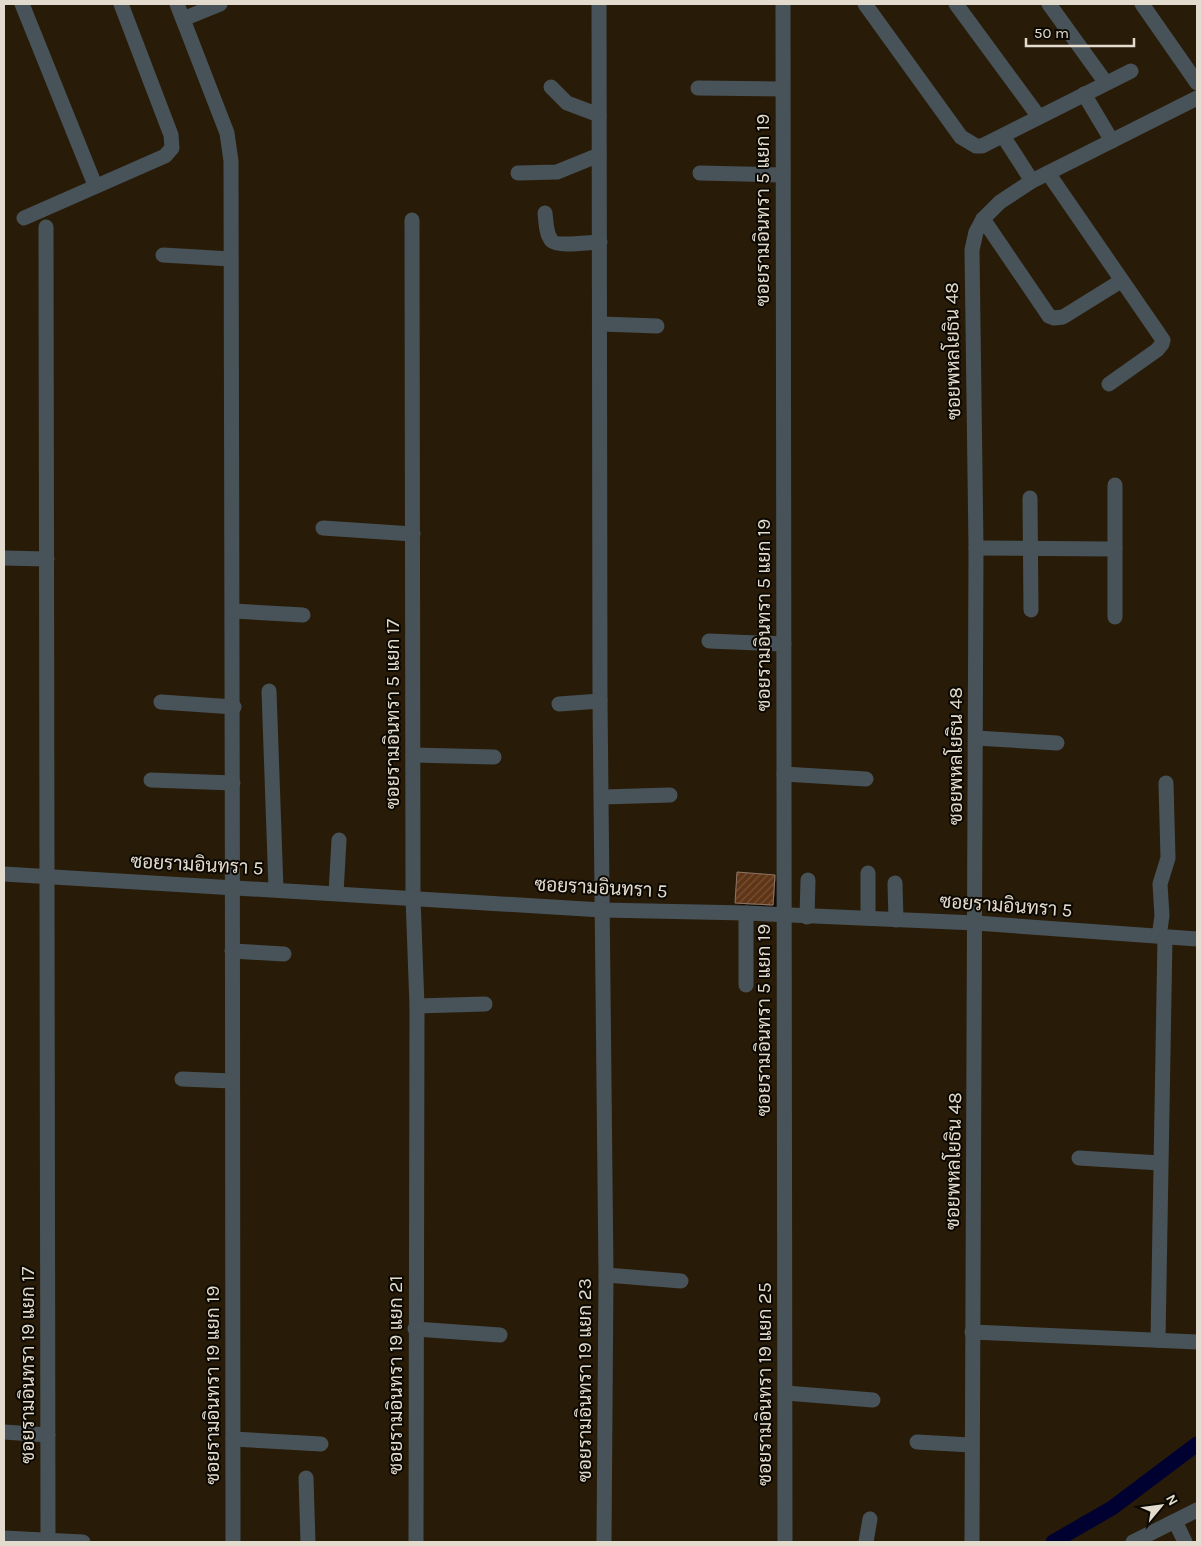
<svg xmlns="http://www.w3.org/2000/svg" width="1201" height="1546" font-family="Karla,Sarabun,sans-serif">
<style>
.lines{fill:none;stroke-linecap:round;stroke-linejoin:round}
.canal{stroke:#000031;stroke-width:15}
.building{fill:url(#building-hatch);stroke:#8d7667;filter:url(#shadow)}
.minor{stroke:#485259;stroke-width:15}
.labels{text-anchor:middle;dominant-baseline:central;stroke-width:4;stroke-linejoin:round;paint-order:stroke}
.street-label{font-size:19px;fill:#e2dbce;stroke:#0c0802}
</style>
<defs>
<pattern id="building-hatch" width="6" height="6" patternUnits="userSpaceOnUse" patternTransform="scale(1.25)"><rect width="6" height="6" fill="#5f3518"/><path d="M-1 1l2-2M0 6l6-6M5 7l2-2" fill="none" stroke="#765238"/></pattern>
<filter id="shadow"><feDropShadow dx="4.5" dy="4.5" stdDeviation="2.5" flood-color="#0009"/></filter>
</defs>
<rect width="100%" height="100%" fill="#281c08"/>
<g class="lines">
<!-- canal -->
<path class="canal" d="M1053,1542L1112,1508L1197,1444"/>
</g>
<!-- building -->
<path class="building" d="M737,872L775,875L773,905L735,903Z"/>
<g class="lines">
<!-- minor -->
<g class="minor">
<path d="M22,4L95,185"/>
<path d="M177,4L227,133L231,161C233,621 232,1082 233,1542"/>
<path d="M599,4L600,701L606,1275L604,1542"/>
<path d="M783,4L785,1542"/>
<path d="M865,4L961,137L976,146H982L1131,71"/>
<path d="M956,4L1039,117"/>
<path d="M1049,4L1106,83"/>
<path d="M1142,4L1197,83"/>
<path d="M183,19L220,4"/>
<path d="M551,87L567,103L599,115"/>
<path d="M698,88L782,89"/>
<path d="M1084,94L1112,141"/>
<path d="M1003,136L1032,181"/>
<path d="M518,173L557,172L599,155"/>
<path d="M700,173L782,175"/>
<path d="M1048,173L1163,340L1162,344L1157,350L1109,384"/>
<path d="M545,213C546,221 546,235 552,241C558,247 591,242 600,242"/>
<path d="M24,218L165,156L172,148L171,135L121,4"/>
<path d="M983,219L1049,316L1054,318L1063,317L1121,281"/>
<path d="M412,220L413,898L417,1006L416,1542"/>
<path d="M46,227L48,1542"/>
<path d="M163,255L231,259"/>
<path d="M601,324L657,326"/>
<path d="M1115,485V617"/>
<path d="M1030,498L1031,610"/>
<path d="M323,528L413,534"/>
<path d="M976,548L1115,549"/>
<path d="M4,558L47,559"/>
<path d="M233,611L303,615"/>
<path d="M709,641L784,644"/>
<path d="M269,691L276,889"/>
<path d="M161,702L234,707"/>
<path d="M559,704L600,701"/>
<path d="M976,738L1057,743"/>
<path d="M413,755L494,757"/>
<path d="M784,774L866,779"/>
<path d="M151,780L233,783"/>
<path d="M603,797L670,795"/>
<path d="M868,873V918"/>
<path d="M4,874L602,910L746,913L976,923L1197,939"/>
<path d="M895,883L896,920"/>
<path d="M336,893L339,840"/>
<path d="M746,913V985"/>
<path d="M807,917L808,880"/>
<path d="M1159,936L1162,916L1160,884L1168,858L1166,783"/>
<path d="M232,951L284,954"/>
<path d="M417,1006L485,1004"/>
<path d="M182,1079L232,1081"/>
<path d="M1079,1158L1160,1163"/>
<path d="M606,1275L681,1281"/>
<path d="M415,1329L500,1335"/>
<path d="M972,1332L1197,1342"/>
<path d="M1158,1340L1165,937"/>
<path d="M786,1393L873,1400"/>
<path d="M4,1432L48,1435"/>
<path d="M233,1439L321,1444"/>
<path d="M917,1442L971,1445"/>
<path d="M306,1478L308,1542"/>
<path d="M1175,1521L1185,1542"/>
<path d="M4,1538L83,1542"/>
<path d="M866,1542L870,1519"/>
<path d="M972,1542L976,548L972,250L976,232L983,219L1000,202L1032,181L1197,98"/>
<path d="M1133,1542L1197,1510"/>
</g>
</g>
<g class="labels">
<!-- street labels -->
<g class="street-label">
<text transform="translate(763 210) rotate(-90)">ซอยรามอินทรา 5 แยก 19</text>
<text transform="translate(953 351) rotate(-91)">ซอยพหลโยธิน 48</text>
<text transform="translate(764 615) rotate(-90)">ซอยรามอินทรา 5 แยก 19</text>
<text transform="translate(393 714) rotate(-90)">ซอยรามอินทรา 5 แยก 17</text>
<text transform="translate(956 756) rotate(-90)">ซอยพหลโยธิน 48</text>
<text transform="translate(197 865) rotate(3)">ซอยรามอินทรา 5</text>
<text transform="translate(601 888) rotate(3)">ซอยรามอินทรา 5</text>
<text transform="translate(1006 906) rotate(4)">ซอยรามอินทรา 5</text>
<text transform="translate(764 1020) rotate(-90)">ซอยรามอินทรา 5 แยก 19</text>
<text transform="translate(954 1161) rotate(-89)">ซอยพหลโยธิน 48</text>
<text transform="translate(28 1365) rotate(-90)">ซอยรามอินทรา 19 แยก 17</text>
<text transform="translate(396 1375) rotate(-90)">ซอยรามอินทรา 19 แยก 21</text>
<text transform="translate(585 1380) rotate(-90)">ซอยรามอินทรา 19 แยก 23</text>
<text transform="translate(765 1384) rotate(-90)">ซอยรามอินทรา 19 แยก 25</text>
<text transform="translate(213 1385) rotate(-90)">ซอยรามอินทรา 19 แยก 19</text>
</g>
</g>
<!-- border -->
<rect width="1201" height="1546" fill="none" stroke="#e2dbce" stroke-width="10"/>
<!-- north arrow -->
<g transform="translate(1161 1506) rotate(61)" stroke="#0c0802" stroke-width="4" paint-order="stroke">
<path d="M0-4L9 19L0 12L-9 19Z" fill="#e2dbce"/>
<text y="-8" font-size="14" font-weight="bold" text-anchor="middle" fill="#e2dbce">N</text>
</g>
<!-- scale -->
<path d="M1026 38v8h108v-8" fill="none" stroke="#e2dbce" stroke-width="2.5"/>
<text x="1034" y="38" font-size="15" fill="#e2dbce" stroke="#0c0802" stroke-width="4" paint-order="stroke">50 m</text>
</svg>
